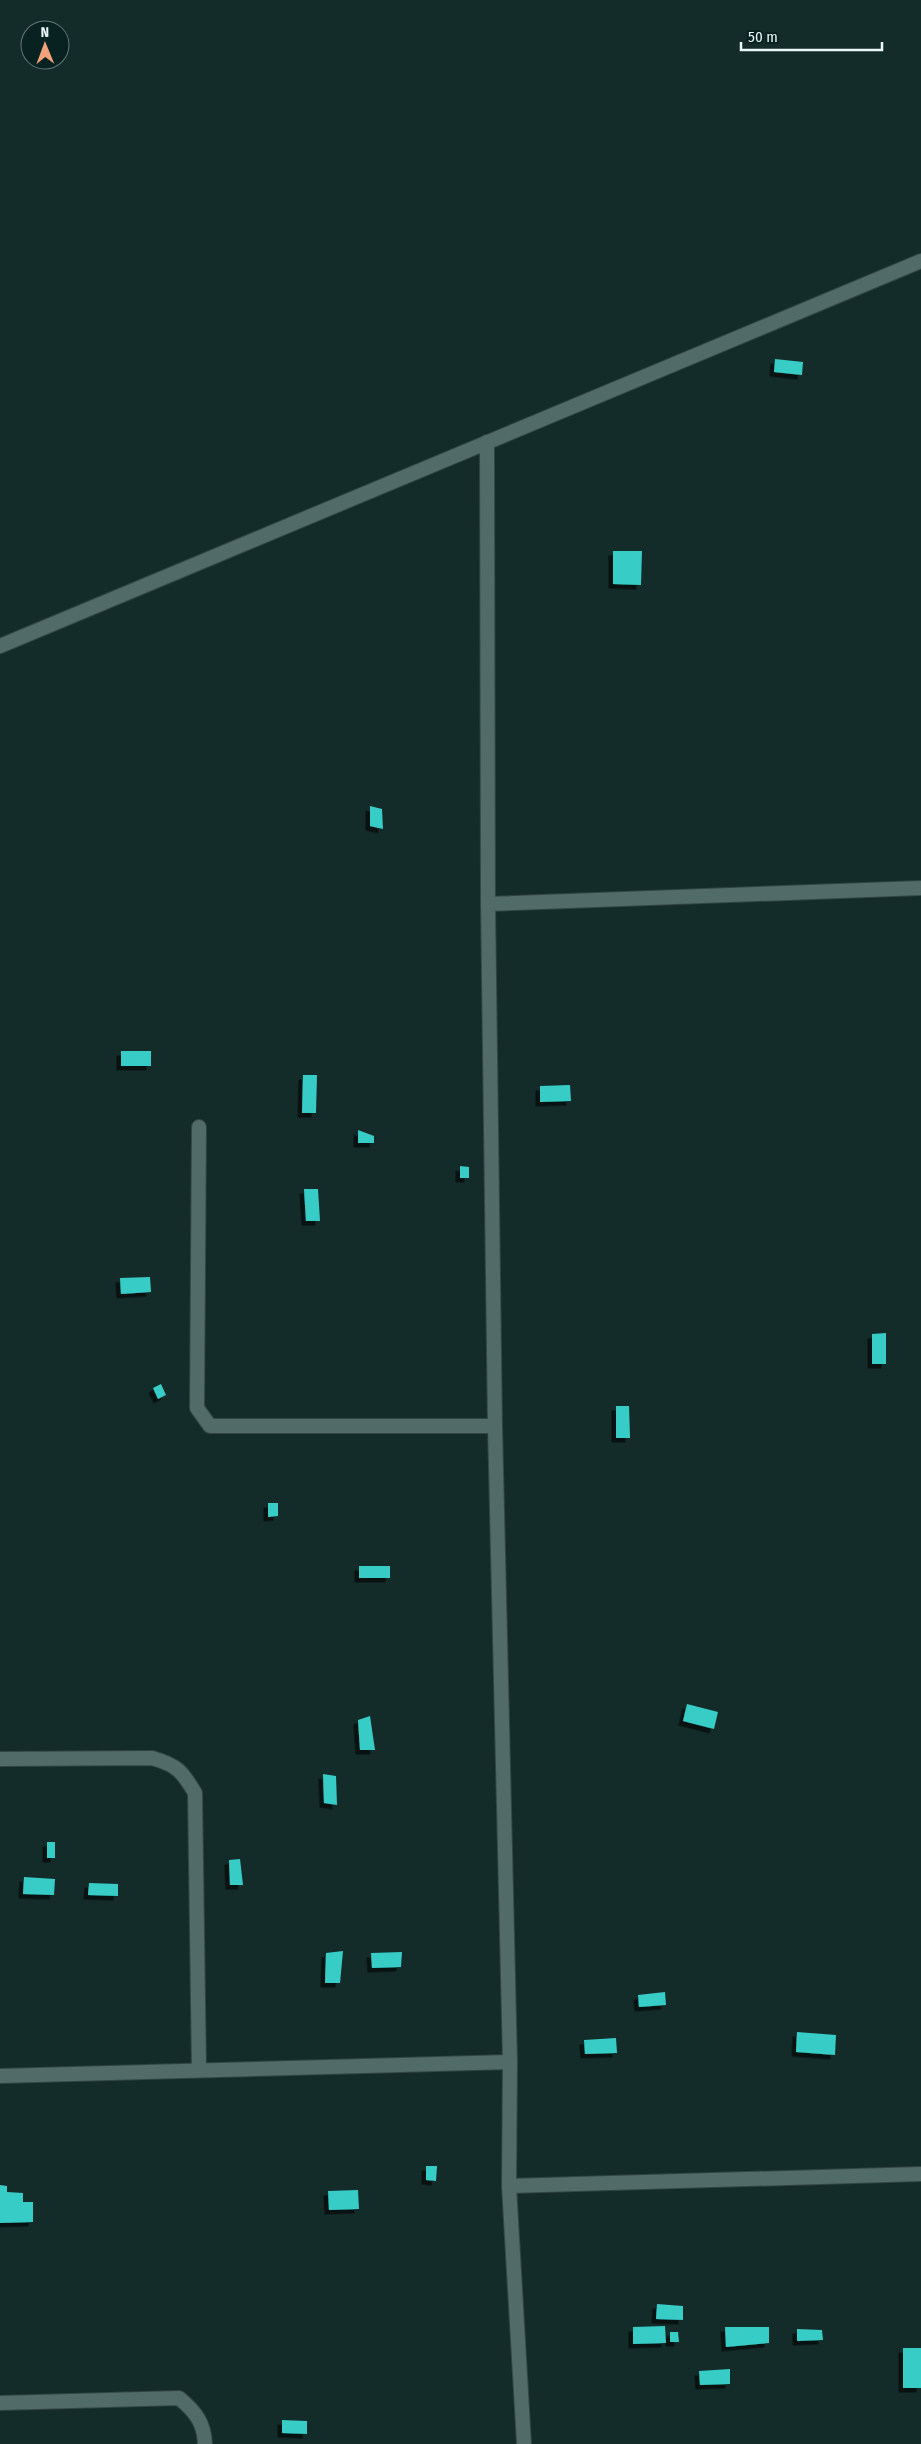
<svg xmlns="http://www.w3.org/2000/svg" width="921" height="2444" font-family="'Fira Sans Condensed',sans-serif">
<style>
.building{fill:#37ccc7;filter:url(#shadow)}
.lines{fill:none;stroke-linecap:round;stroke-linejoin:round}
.minor-casing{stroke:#334645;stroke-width:16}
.minor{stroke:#516b69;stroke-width:14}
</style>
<defs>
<filter id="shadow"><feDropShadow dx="-4.5" dy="4.5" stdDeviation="0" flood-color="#0009"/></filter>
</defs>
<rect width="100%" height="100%" fill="#132c2a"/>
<!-- building -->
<g class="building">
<path d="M775,359L803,362L802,375L774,372Z"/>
<path d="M613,551H642L641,585L613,584Z"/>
<path d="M370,806L382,809L383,829L370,826Z"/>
<rect x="121" y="1051" width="30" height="15"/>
<path d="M303,1075H317L316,1113H302Z"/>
<path d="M570,1085L571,1101L540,1102V1086Z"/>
<path d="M358,1130L374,1136V1143H358Z"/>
<path d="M460,1166L469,1167V1178H460Z"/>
<path d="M304,1189H318L320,1221H306Z"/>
<path d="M150,1277L151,1292L121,1294L120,1278Z"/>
<path d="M886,1333V1364H872V1334Z"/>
<path d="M161,1384L166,1395L158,1399L153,1388Z"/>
<path d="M616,1406H629L630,1438H616Z"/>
<path d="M268,1503H278V1516L268,1517Z"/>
<rect x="359" y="1566" width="31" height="12"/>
<path d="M687,1704L718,1712L714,1729L683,1721Z"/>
<path d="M370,1716L375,1750H360L358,1720Z"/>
<path d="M323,1774L336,1776L337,1805L324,1803Z"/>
<rect x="47" y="1842" width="8" height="16"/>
<path d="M240,1859L243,1885H230L229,1860Z"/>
<path d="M24,1877L55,1879L54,1895L23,1894Z"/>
<path d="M89,1883L118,1884V1896L88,1895Z"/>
<path d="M343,1951L340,1983H325L326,1953Z"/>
<path d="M402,1952L401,1967L372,1968L371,1953Z"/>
<path d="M665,1992L666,2005L639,2007L638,1995Z"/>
<path d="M797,2032L836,2035L835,2055L796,2052Z"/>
<path d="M616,2038L617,2053L585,2054L584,2040Z"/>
<path d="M426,2166H437L436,2181L426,2180Z"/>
<path d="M0,2185L7,2186V2192L23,2193V2202H33V2222L0,2223Z"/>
<path d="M358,2190L359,2209L329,2210L328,2191Z"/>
<path d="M657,2304L683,2306V2320L656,2319Z"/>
<path d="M665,2326L666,2343L633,2344V2327Z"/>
<path d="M725,2327H769V2343L726,2347Z"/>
<path d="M797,2329L822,2330L823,2340L797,2341Z"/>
<path d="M670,2332H678L679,2342H670Z"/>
<rect x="903" y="2348" width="18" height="40"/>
<path d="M730,2369V2384L700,2385L699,2371Z"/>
<path d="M282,2420L307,2421V2434L282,2433Z"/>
</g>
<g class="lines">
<defs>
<g id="minor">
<path d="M487,442L488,904L495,1426L510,2062L509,2186L524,2444"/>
<path d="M0,646L921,261"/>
<path d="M488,904L921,888"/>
<path d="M199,1127L197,1408L210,1426H495"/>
<path d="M0,1759L152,1758C177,1765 182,1771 195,1793L199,2070"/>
<path d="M0,2076L510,2062"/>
<path d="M509,2186L921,2174"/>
<path d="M0,2403L179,2398C196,2412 204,2423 205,2444"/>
</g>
</defs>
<!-- minor casing -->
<use href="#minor" class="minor-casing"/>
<!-- minor -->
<use href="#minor" class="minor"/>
</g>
<!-- north arrow -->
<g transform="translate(45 45) rotate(359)"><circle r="24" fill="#082221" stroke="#627877"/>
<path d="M0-4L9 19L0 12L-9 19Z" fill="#f1a27b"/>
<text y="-8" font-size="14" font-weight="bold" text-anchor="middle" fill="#eaf9f7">N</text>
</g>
<!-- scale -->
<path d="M741 42v8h141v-8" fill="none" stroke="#eaf9f7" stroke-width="2.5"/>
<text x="748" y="42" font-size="15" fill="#eaf9f7" stroke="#082221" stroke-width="4" paint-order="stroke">50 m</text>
</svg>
